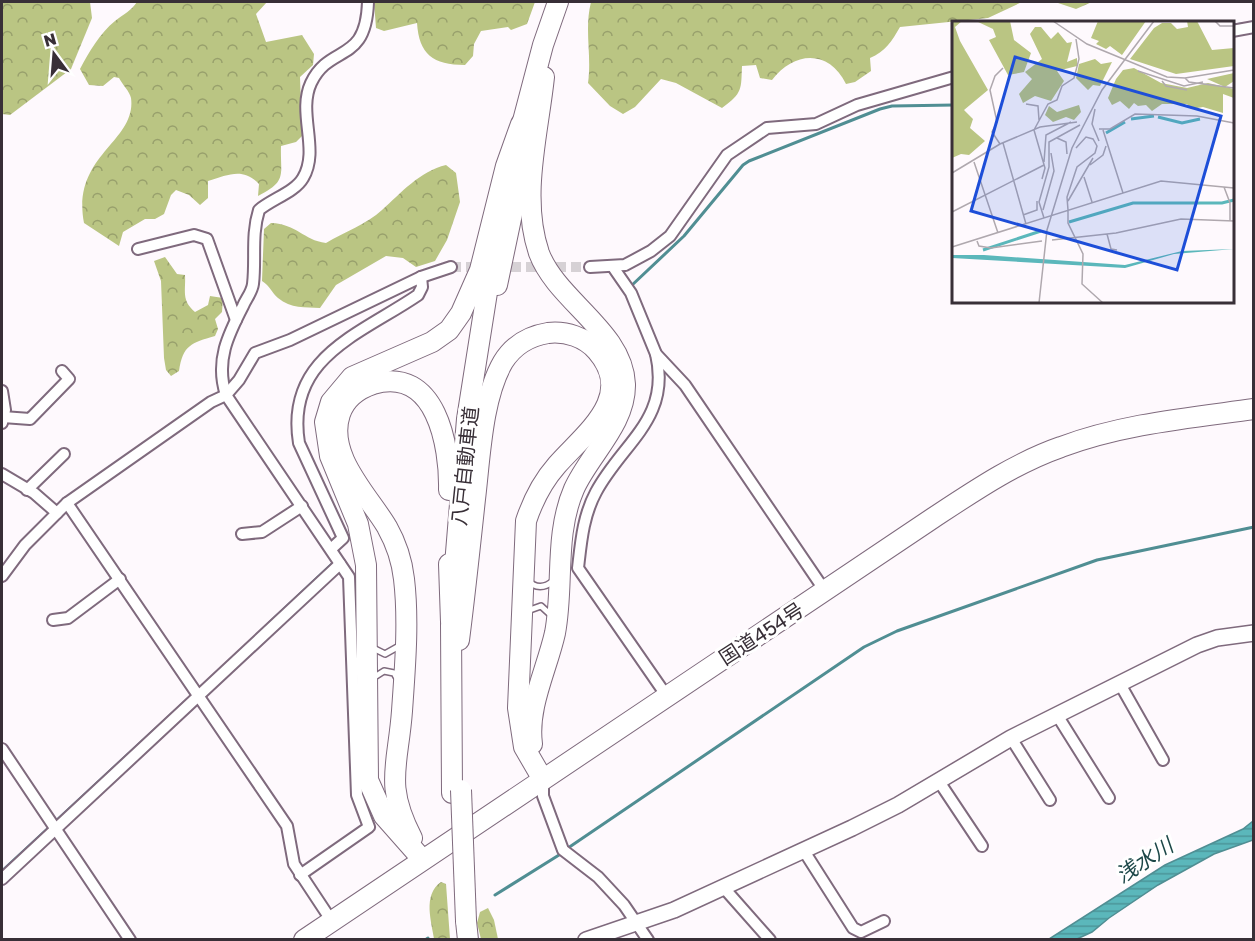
<svg xmlns="http://www.w3.org/2000/svg" width="1255" height="941" font-family="'Golos Text','Noto Sans JP',sans-serif">
<style>
.forest{fill:url(#forest-crowns)}
.water{fill:url(#water-rules);stroke:#508e93;stroke-width:1.5}
.lines{fill:none;stroke-linecap:round;stroke-linejoin:round}
.stream{stroke:#508e93;stroke-width:3}
.street-tunnel{stroke:#d6d1d5;stroke-width:10;stroke-dasharray:10 5;stroke-linecap:butt}
.lane-casing{stroke:#7f6a7d;stroke-width:8}
.street-casing{stroke:#7f6a7d;stroke-width:14}
.secondary-casing{stroke:#7f6a7d;stroke-width:18}
.highway-casing{stroke:#7f6a7d;stroke-width:22}
.lane{stroke:#fff;stroke-width:5}
.street{stroke:#fff;stroke-width:10}
.secondary{stroke:#fff;stroke-width:15}
.highway{stroke:#fff;stroke-width:20}
.highway-bridge-casing{stroke:#7f6a7d;stroke-width:22;stroke-linecap:butt}
.highway-bridge{stroke:#fff;stroke-width:20}
.labels{text-anchor:middle;dominant-baseline:central;stroke-width:6;stroke-linejoin:round;paint-order:stroke}
.street-label{font-size:20px;fill:#382f37;stroke:#fff}
.water-label{font-size:21px;font-style:italic;fill:#1c4748;stroke:#fff}
.inset-river{fill:none;stroke:#5bb7bb;stroke-width:3}
.inset-road{fill:none;stroke:#afa8ae;stroke-width:1.5}
.view{fill:#1d4ed8;fill-opacity:0.15;stroke:#1d4ed8;stroke-width:3}
.inset-edge{fill:none;stroke:#382f37;stroke-width:3}
</style>
<defs>
<pattern id="forest-crowns" width="20" height="18" patternUnits="userSpaceOnUse" patternTransform="scale(1.5)"><rect width="20" height="18" fill="#bac583"/><path d="M2 6a3 3 0 1 1 6 0M12 15a3 3 0 1 1 6 0" fill="none" stroke="#98a06c"/></pattern>
<pattern id="water-rules" width="6" height="5" patternUnits="userSpaceOnUse" patternTransform="scale(1.5)"><rect width="6" height="5" fill="#5bb7bb"/><path d="M0 2.5h6" fill="none" stroke="#4c9599"/></pattern>
</defs>
<rect width="100%" height="100%" fill="#fef9fd"/>
<!-- forest -->
<g class="forest">
<path d="M2,2H90L92,18L71,69L10,115L2,114Z"/>
<path d="M137,2H267L256,14L266,42L302,35L314,54L313,65L300,77L302,136L296,142L281,146C280,175 288,181 258,196L259,184C243,167 228,175 208,181V198L200,205L189,195L176,190L171,195L164,214L155,219H145L123,232L119,246L84,223C71,155 137,142 131,98C130,92 122,84 119,78L114,77L103,86L89,85L80,69C89,52 100,33 115,21C124,14 131,11 137,2Z"/>
<path d="M374,2H535L527,24L511,30L508,27L481,31L474,44L473,56L465,65C433,65 419,54 417,23L384,31L376,28Z"/>
<path d="M591,2H1022L988,18L900,27C892,41 885,52 870,58L871,71L855,82L846,84C829,49 794,51 772,80L760,78L756,65L742,66C741,89 743,93 722,108L676,83L661,79L635,107L623,114L610,106L588,83C592,55 584,30 591,2Z"/>
<path d="M1055,2H1092L1076,9Z"/>
<path d="M446,165L456,173L460,202L447,240L435,261L416,267L403,258L386,256L336,285L320,308C305,307 291,309 278,298C272,293 270,286 262,281L264,229L271,223C297,224 303,240 326,243C344,232 367,224 382,210C401,193 420,171 446,165Z"/>
<path d="M165,257L177,274L185,275C186,291 181,300 195,312L208,305L210,296L223,298L222,312L215,319L218,329L215,336C191,343 183,345 179,371L171,376L166,370L164,358L161,281L154,261Z"/>
<path d="M441,882L446,884L450,939H434C432,923 422,895 441,882Z"/>
<path d="M488,908L494,920L498,939H481L477,923L480,912Z"/>
</g>
<!-- water -->
<path class="water" d="M1253,821V840L1214,854L1158,885L1109,918L1092,932L1077,939H1049L1165,865L1243,829Z"/>
<g class="lines">
<!-- stream -->
<g class="stream">
<path d="M1232,25L1243,24"/>
<path d="M630,287L684,236L743,165L749,161L880,109L892,106L954,105"/>
<path d="M269,623L334,562"/>
<path d="M568,848L864,647L897,631L1097,560L1254,527"/>
<path d="M2,871L192,695"/>
<path d="M495,895L559,855"/>
<path d="M425,940L428,938"/>
</g>
<!-- street-tunnel -->
<path class="street-tunnel" d="M451,267H590"/>
<defs>
<g id="lane">
<path d="M528,580C535,589 545,588 553,581"/>
<path d="M527,611L541,606L552,616"/>
<path d="M373,648L385,654L401,645"/>
<path d="M373,678L384,671L394,673L398,680"/>
</g>
<g id="street">
<path d="M1232,31L1254,27"/>
<path d="M138,249L194,235L207,239L236,320"/>
<path d="M590,267L625,265L651,251L670,236L727,155L767,128L816,124L857,105L954,77"/>
<path d="M613,267L631,293L656,354L685,385L825,591"/>
<path d="M656,354C671,419 623,442 596,492C583,516 581,542 578,568L666,695"/>
<path d="M2,391L5,410L2,423"/>
<path d="M3,417L30,419L69,379L62,371"/>
<path d="M2,474L34,493L57,513"/>
<path d="M27,490L64,454"/>
<path d="M67,503L287,826L294,864L331,920"/>
<path d="M242,534L262,532L302,506"/>
<path d="M331,549L343,538L299,443C285,357 361,334 418,295L422,287L421,277"/>
<path d="M2,576L25,545L67,503L211,402L226,395L239,380L255,353L290,340L421,277L451,267"/>
<path d="M53,620L68,618L120,579"/>
<path d="M1120,684L1163,760"/>
<path d="M1057,715L1109,798"/>
<path d="M1011,738L1050,800"/>
<path d="M2,749L130,940"/>
<path d="M543,778V796L563,850L598,877L624,905L648,940"/>
<path d="M938,780L982,846"/>
<path d="M804,851L853,928L861,932L884,921"/>
<path d="M300,875L369,827L357,795L349,577L226,395C215,361 228,335 243,306C246,299 252,292 253,284C256,259 251,235 259,210C272,199 295,192 303,178C320,150 297,113 311,83C330,43 366,65 368,2"/>
<path d="M2,879L340,564"/>
<path d="M724,888L770,940"/>
</g>
<path id="secondary" d="M586,940L674,910L852,828L898,805L1011,738L1197,645L1217,638L1254,633"/>
<g id="highway">
<path d="M519,136L543,45L558,2"/>
<path d="M497,285L528,138"/>
<path d="M449,564L451,622"/>
<path d="M454,577L467,419L491,267"/>
<path d="M451,625L452,793"/>
<path d="M459,640C465,593 470,546 475,499C480,458 482,398 503,362C513,346 529,336 548,333C566,331 585,337 597,351C637,397 584,434 557,465C542,482 533,500 526,521L518,708L524,747L542,778"/>
<path d="M532,744C527,707 547,669 555,633C564,586 554,535 574,489C589,455 626,424 625,384C623,331 557,301 539,253C520,197 538,134 544,77"/>
<path d="M412,838C384,784 398,766 402,711C405,668 409,621 404,579C402,561 396,543 387,527C368,495 326,455 340,414C345,399 358,389 373,384C436,365 450,446 449,490"/>
<path d="M422,859L384,816L368,780L366,565L358,524L330,456L325,422L331,402L352,377L432,342L449,330L461,313L480,270L506,166L521,124"/>
<path d="M466,921L468,940"/>
<path d="M304,940L933,518C974,491 1015,463 1061,447C1122,424 1189,418 1254,409"/>
</g>
</defs>
<!-- lane casing -->
<use href="#lane" class="lane-casing"/>
<!-- street casing -->
<use href="#street" class="street-casing"/>
<!-- secondary casing -->
<use href="#secondary" class="secondary-casing"/>
<!-- highway casing -->
<use href="#highway" class="highway-casing"/>
<!-- lane -->
<use href="#lane" class="lane"/>
<!-- street -->
<use href="#street" class="street"/>
<!-- secondary -->
<use href="#secondary" class="secondary"/>
<!-- highway -->
<use href="#highway" class="highway"/>
<defs>
<path id="highway-bridge" d="M461,790L466,921"/>
</defs>
<!-- highway-bridge casing -->
<use href="#highway-bridge" class="highway-bridge-casing"/>
<!-- highway-bridge -->
<use href="#highway-bridge" class="highway-bridge"/>
</g>
<g class="labels">
<!-- street labels -->
<g class="street-label">
<text transform="translate(464 466) rotate(-84)">八戸自動車道</text>
<text transform="translate(761 633) rotate(-33)">国道454号</text>
</g>
<!-- water labels -->
<g class="water-label">
<text transform="translate(1144 860) rotate(-33)">浅水川</text>
</g>
</g>
<!-- overview -->
<g transform="translate(952 21)">
<rect width="282" height="282" fill="#fef9fd"/>
<path d="M0,0H10L3,6L8,20L36,69L12,89L21,98L18,107L33,120L17,134L9,133L0,137ZM24,0H58L62,19L79,32L72,51L56,54L37,19L44,16L41,8ZM146,0H194L170,34L158,25L154,28L144,23L147,20L139,17ZM235,0H245L260,29L282,27V45L224,53L178,38L202,7L210,2H219L225,8L236,6ZM83,6H89L99,18L106,11L115,22L120,21L115,41L125,37V45L105,50L112,60L99,80L83,75L71,82L67,73L80,58L73,51L90,38L78,13ZM143,38L149,43L160,41L148,65L141,64L136,69L124,57L127,43ZM182,47L209,62L235,67L256,62L282,68V77L271,73V92L251,86L239,88L235,83H210L200,90L194,84L186,85L182,82L177,88L168,80L160,84L156,77L164,58L171,49ZM282,52V60L273,66L255,58ZM127,84L129,91L122,99L114,96L101,101L93,94L97,85L105,91Z" fill="#bac583"/>
<path d="M282,228L222,233L173,247L0,237V234H32L173,244L230,230Z" fill="#5bb7bb"/>
<path class="inset-river" d="M206,96L230,102L248,98M179,98L202,95M154,112L173,101M117,201L181,182H270L282,179M31,229L89,210"/>
<path class="inset-road" d="M101,0L135,23L215,56L233,57L282,49M263,0L268,5H282M186,50L232,65L251,61M233,57L237,61L282,67M210,60L214,65L235,69M74,83L86,85L87,99M143,88L140,103L147,120M147,108H158L183,93L245,95L282,102M151,109L171,172M105,117L114,121L115,133M51,122L74,203M48,123L40,111L45,101L38,69L43,55L51,47M22,141L46,212M92,141L94,114L119,101M138,144L151,134L154,125M0,152L48,123L88,106L125,101M132,156L140,181M90,158L93,147L82,109L96,83L105,79L110,65L122,57L127,38L124,18M272,166L278,182V200M116,180L141,137M91,189L102,150L99,132M116,189V202L131,233L130,263L151,282M116,189L115,176L125,146L143,132L145,125L141,118L134,116L124,127M0,191L92,144M71,194L85,189V180M92,197L87,181L97,146V121L128,104M155,213L159,228L165,229M100,219L164,212L229,198L282,200M25,220L27,225L39,227L90,220M0,226L209,160L282,167M87,282L95,209L120,127L150,69L202,0"/>
<path class="view" d="M63,36L269,95L225,249L19,190Z"/>
<rect width="282" height="282" class="inset-edge"/>
</g>
<!-- border -->
<rect width="1255" height="941" fill="none" stroke="#382f37" stroke-width="6"/>
<!-- north arrow -->
<g transform="translate(54 54) rotate(344)" stroke="#ffffff" stroke-width="4.5" paint-order="stroke">
<path d="M0-4.5L10 22L0 15L-10 22Z" fill="#382f37"/>
<text y="-9" font-size="16" font-weight="bold" text-anchor="middle" fill="#382f37">N</text>
</g>
</svg>
